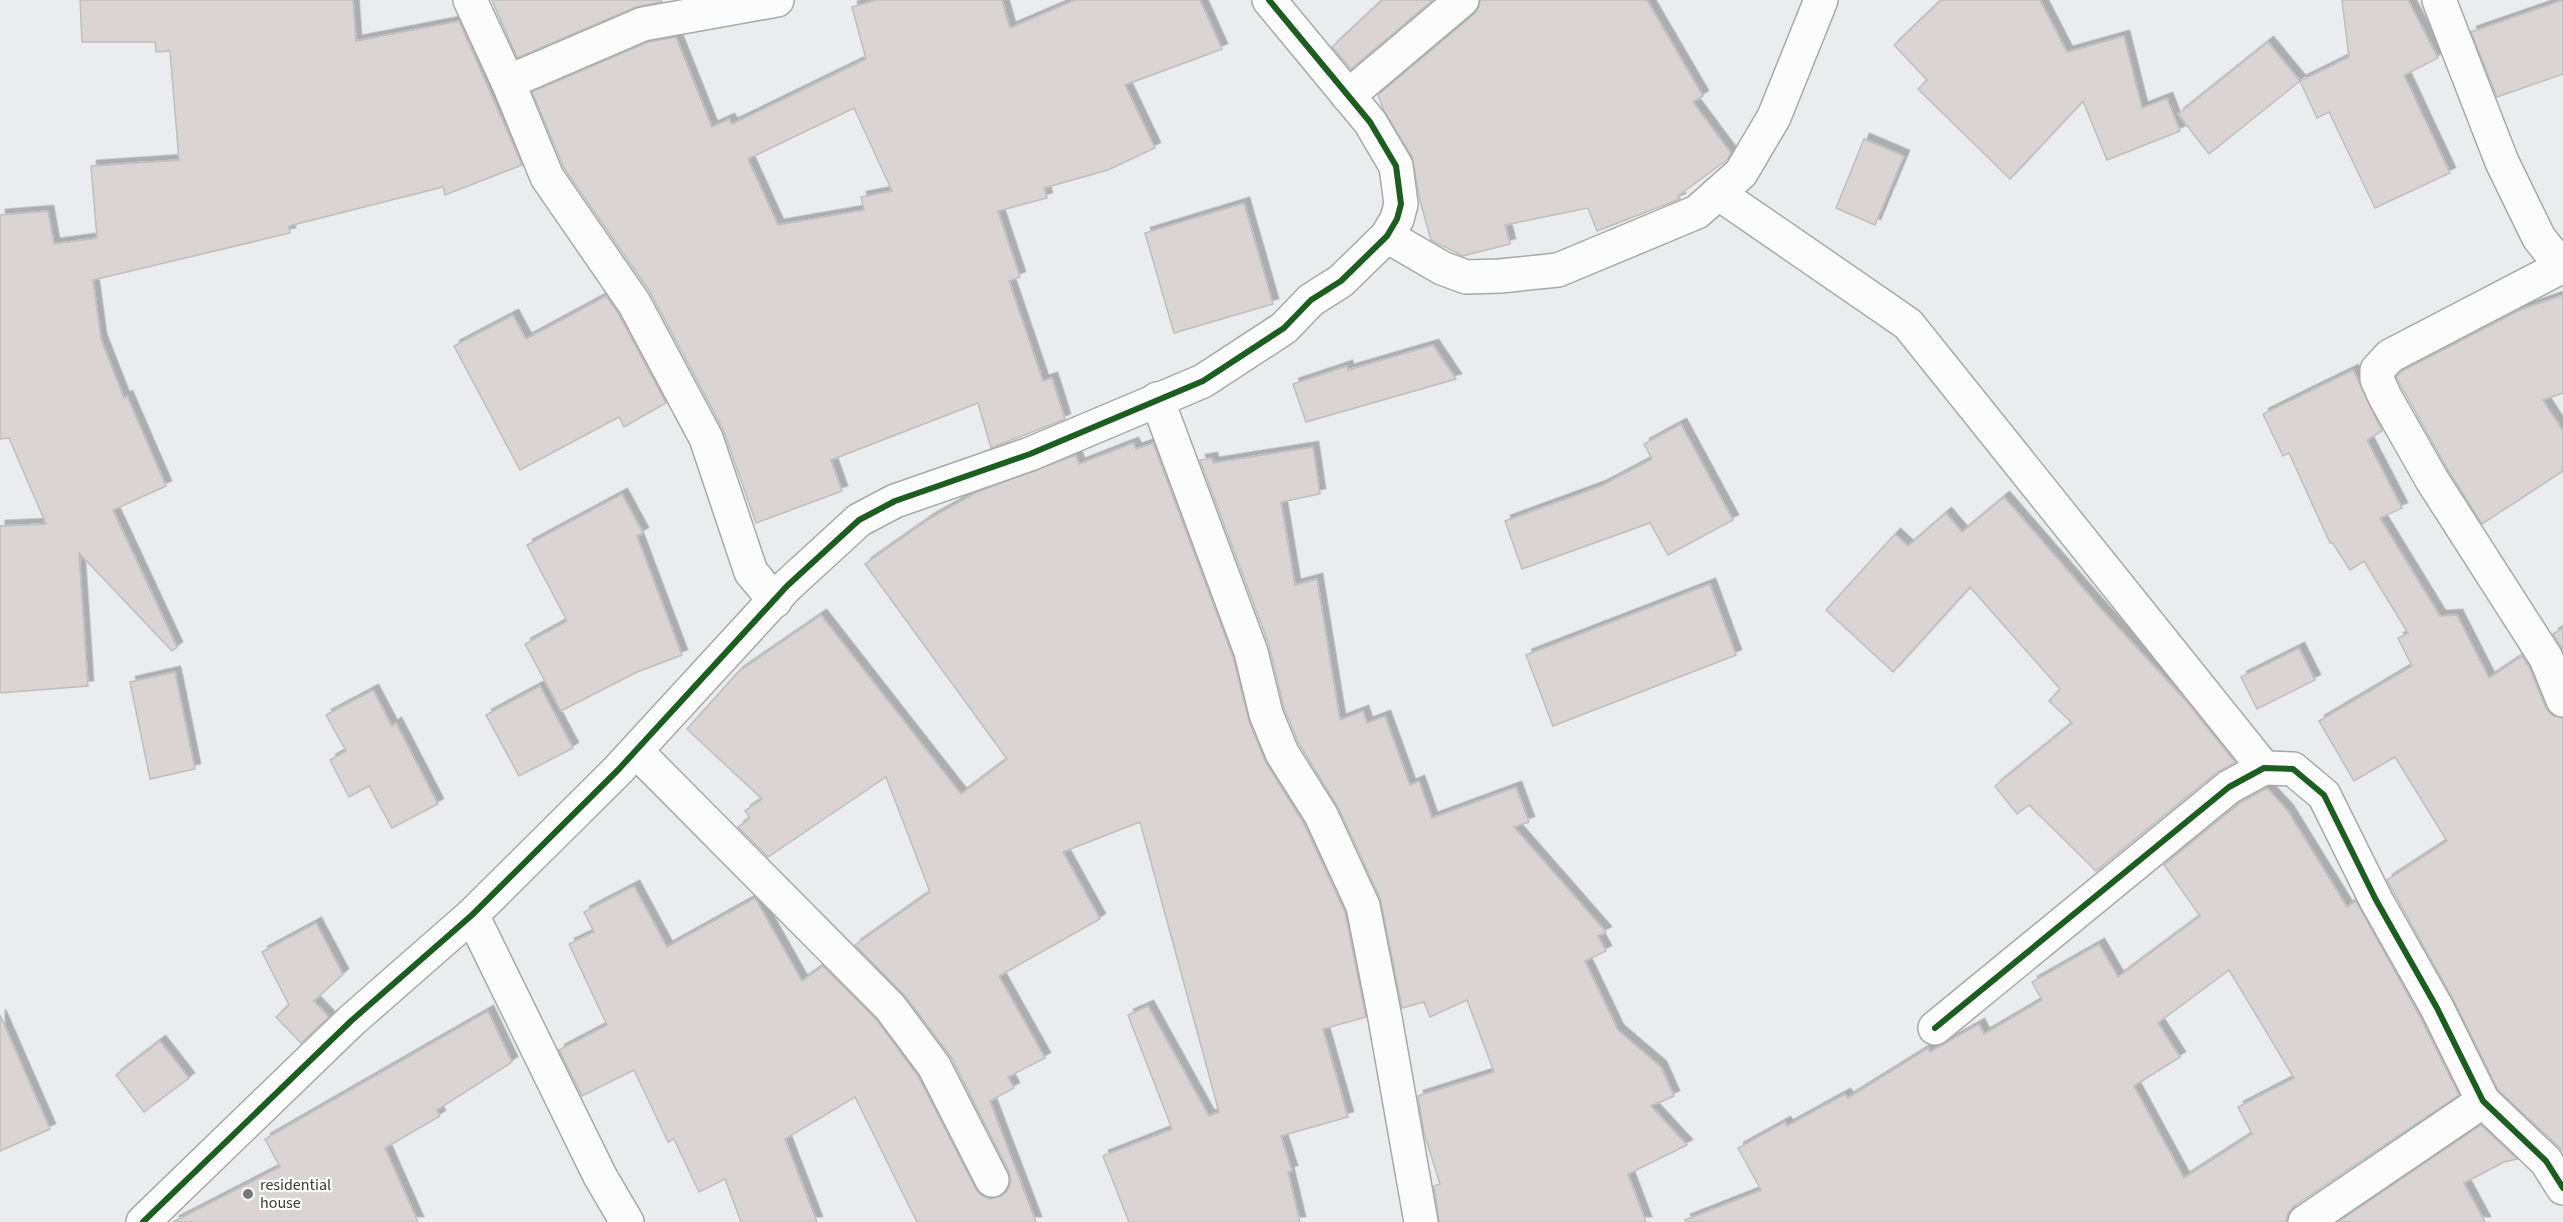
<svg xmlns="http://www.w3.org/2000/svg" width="2563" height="1222" font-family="'Source Sans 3',sans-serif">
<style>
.building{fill:#dad4d4;stroke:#bebebf;stroke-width:1.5;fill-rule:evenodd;filter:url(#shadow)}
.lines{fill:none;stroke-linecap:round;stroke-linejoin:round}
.street-casing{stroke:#a7a8a9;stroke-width:36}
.street{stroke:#fcfcfc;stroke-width:33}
.cycleway-casing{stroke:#fff;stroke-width:10}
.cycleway{stroke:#1b5e20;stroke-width:6}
.poi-dot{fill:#77787a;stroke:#fff;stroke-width:2}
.labels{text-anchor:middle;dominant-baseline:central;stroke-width:4.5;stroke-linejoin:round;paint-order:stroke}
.poi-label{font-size:16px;fill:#39393b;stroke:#fff;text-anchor:start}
</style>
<defs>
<filter id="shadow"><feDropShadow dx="5.5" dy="-5.5" stdDeviation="0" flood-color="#0004"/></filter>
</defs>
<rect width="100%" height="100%" fill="#ebecee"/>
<!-- building -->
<g class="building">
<path d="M80,0H353L356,41L459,21L522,165L445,195L443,187L289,226L290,233L93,280L101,339L124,398L127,396L166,486L113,510L177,647L172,651L79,553L88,686L0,693V526L46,524L9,438L0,439V215L48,211L54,244L97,238L91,166L179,160L170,51L156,52L155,42H82Z"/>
<path d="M492,0H661L662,2L636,7L517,58Z"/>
<path d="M876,0H1002L1010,28L1075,0H1200L1222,49L1125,85L1155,148L1108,170L1044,188L1047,198L998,211L1020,277L1009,281L1043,381L1052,378L1065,419L991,448L978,403L831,460L842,491L756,523L723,429L650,292L564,168L532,92L648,42L676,37L712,127L729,119L732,124L866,59L852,7ZM854,108L892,191L861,197L864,210L778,225L748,159Z"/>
<path d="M1382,0H1433L1351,69L1332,47Z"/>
<path d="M1480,0H1647L1703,96L1693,102L1731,153L1728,159L1678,196L1680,199L1597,231L1588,208L1505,225L1510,244L1463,256L1431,240L1420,201L1412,157L1383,109L1378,95L1474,14L1479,7Z"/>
<path d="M1941,0H2040L2067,52L2124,36L2142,108L2167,98L2180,131L2107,160L2083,101L2010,179L1918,89L1927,80L1894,45Z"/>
<path d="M2342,0H2408L2438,58L2404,75L2450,173L2375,208L2329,112L2317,118L2300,81L2349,57Z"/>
<path d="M2563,0V74L2497,97L2471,32Z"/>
<path d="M2268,42L2300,81L2209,154L2178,114Z"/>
<path d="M1864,139L1904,156L1875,225L1836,208Z"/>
<path d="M1244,203L1273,304L1174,333L1145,233Z"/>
<path d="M2563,295V393L2543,400L2563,431V471L2482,524L2448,470L2396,377L2402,371L2520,310Z"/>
<path d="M606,296L618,313L666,403L624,427L619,417L520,470L454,346L513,315L526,339Z"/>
<path d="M1433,345L1456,379L1306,422L1293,384L1347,366L1348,370Z"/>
<path d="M2353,370L2382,431L2367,440L2402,508L2380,518L2440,616L2457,615L2489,678L2522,656L2529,667L2546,708L2552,715L2563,718V1151L2498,1090L2453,999L2387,880L2447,841L2395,757L2354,781L2319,721L2412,666L2398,638L2408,633L2364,561L2350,570L2332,542L2330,543L2289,453L2283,456L2263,414Z"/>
<path d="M1681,424L1733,520L1668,555L1650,523L1522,569L1505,521L1601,486L1652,459L1644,444Z"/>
<path d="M1133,443L1136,449L1153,443L1233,657L1249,721L1266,763L1304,824L1345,912L1366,1017L1323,1029L1348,1117L1281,1136L1292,1171L1288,1172L1300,1222H1129L1103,1156L1172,1129L1128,1015L1148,1006L1209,1116L1219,1112L1140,822L1063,852L1100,919L999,976L1045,1058L1008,1077L1014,1088L990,1101L1036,1222H917L855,1097L785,1139L817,1222H741L725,1179L699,1192L674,1139L668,1142L634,1070L582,1096L559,1050L607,1025L569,944L594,932L584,912L634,886L667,947L755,898L802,981L823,966L876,1019L918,1076L976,1189L981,1195L990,1199L1001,1196L1007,1191L1011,1182L1009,1172L951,1057L905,996L855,945L930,892L886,777L768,857L738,827L750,818L745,811L762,799L687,729L738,672L821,615L961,794L1007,759L865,564L929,519L977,492L1076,455L1079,464Z"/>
<path d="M1313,447L1320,494L1281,502L1295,585L1317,579L1340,720L1363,711L1367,723L1385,716L1410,785L1419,781L1432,818L1516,787L1529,822L1514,827L1606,932L1598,936L1606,951L1585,961L1618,1030L1661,1067L1674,1096L1651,1106L1687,1145L1628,1174L1646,1222H1439L1434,1186L1440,1184L1424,1133L1418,1096L1494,1072L1467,1000L1430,1017L1424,1002L1402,1008L1380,898L1338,807L1299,744L1284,708L1269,645L1200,460L1212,458L1213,463Z"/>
<path d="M622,494L643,533L637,536L682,655L637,672L561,711L525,644L567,621L527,545Z"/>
<path d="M2004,497L2103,611L2186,701L2235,762L2217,772L2096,871L2029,805L2017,814L1995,786L2072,723L2049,701L2060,689L1970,587L1893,672L1826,610L1895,534L1908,546L1946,513L1962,532Z"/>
<path d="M1710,584L1736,655L1553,726L1526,655Z"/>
<path d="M2563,628V650L2553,634Z"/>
<path d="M2299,648L2315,680L2257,709L2241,677Z"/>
<path d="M175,672L195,769L150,779L130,682Z"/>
<path d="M540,686L573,748L519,776L486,715Z"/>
<path d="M373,690L392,726L396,723L438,804L392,828L369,786L349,797L330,760L346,751L326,715Z"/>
<path d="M2267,788L2288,811L2347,907L2356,901L2420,1017L2459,1095L2294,1206L2288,1213L2286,1222H1686L1685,1220L1761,1190L1738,1148L1785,1122L1787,1126L1845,1094L1848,1098L1928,1048L1930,1052L1979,1024L1984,1034L2042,1000L2032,982L2099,944L2118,977L2200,916L2164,865L2240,803ZM2229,970L2294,1078L2238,1107L2252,1134L2184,1178L2134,1086L2180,1057L2158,1023Z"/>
<path d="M316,923L343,974L314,1001L329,1017L301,1043L276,1017L289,1005L262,952Z"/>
<path d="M488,1011L512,1062L437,1110L440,1116L385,1148L418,1222H173L280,1167L265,1139Z"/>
<path d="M0,1015L50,1129L0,1151Z"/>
<path d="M160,1041L189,1078L144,1112L116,1075Z"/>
<path d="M2481,1125L2517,1159L2504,1162L2464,1183L2485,1222H2338Z"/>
</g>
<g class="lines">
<defs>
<g id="street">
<path d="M470,0L508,82L547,177L634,303L706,438L751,572L775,601"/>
<path d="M2439,0L2502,162L2539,238L2563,268"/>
<path d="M508,82L643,24L777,0"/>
<path d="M1348,96L1462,0"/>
<path d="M1718,193L1908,324L2264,768"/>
<path d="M1387,236L1442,268L1466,277L1500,276L1558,270L1697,212L1741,173L1774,117L1821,0"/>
<path d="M2561,267L2390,356L2377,370V379L2385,397L2432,480L2546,658L2563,700"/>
<path d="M1157,399L1251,652L1266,714L1282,753L1321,815L1363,906L1385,1018L1421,1222"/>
<path d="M636,751L890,1007L934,1066L992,1180"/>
<path d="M472,915L600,1176L627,1222"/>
<path d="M1935,1028L2229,787L2264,768L2293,769L2324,795L2376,900L2437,1008L2483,1101L2546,1161L2563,1188"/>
<path d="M143,1222L351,1021L472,915L618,770L787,586L859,520L895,501L1030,454L1203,381L1284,328L1311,300L1341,281L1387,236L1397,219L1401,204L1396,166L1370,122L1269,0"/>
<path d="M2305,1222L2483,1101"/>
</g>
</defs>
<!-- street casing -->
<use href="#street" class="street-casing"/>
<!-- street -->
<use href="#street" class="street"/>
<defs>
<g id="cycleway">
<path d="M1935,1028L2229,787L2264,768L2293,769L2324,795L2376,900L2437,1008L2483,1101L2546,1161L2563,1188"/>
<path d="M143,1222L351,1021L472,915L618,770L787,586L859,520L895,501L1030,454L1203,381L1284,328L1311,300L1341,281L1387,236L1397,219L1401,204L1396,166L1370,122L1269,0"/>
</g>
</defs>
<!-- cycleway casing -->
<use href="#cycleway" class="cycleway-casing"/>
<!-- cycleway -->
<use href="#cycleway" class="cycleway"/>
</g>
<!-- markers -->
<circle class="poi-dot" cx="248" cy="1194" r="6"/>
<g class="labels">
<!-- poi labels -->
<g class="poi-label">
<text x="260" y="1185">residential<tspan x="260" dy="18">house</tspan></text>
</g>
</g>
</svg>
